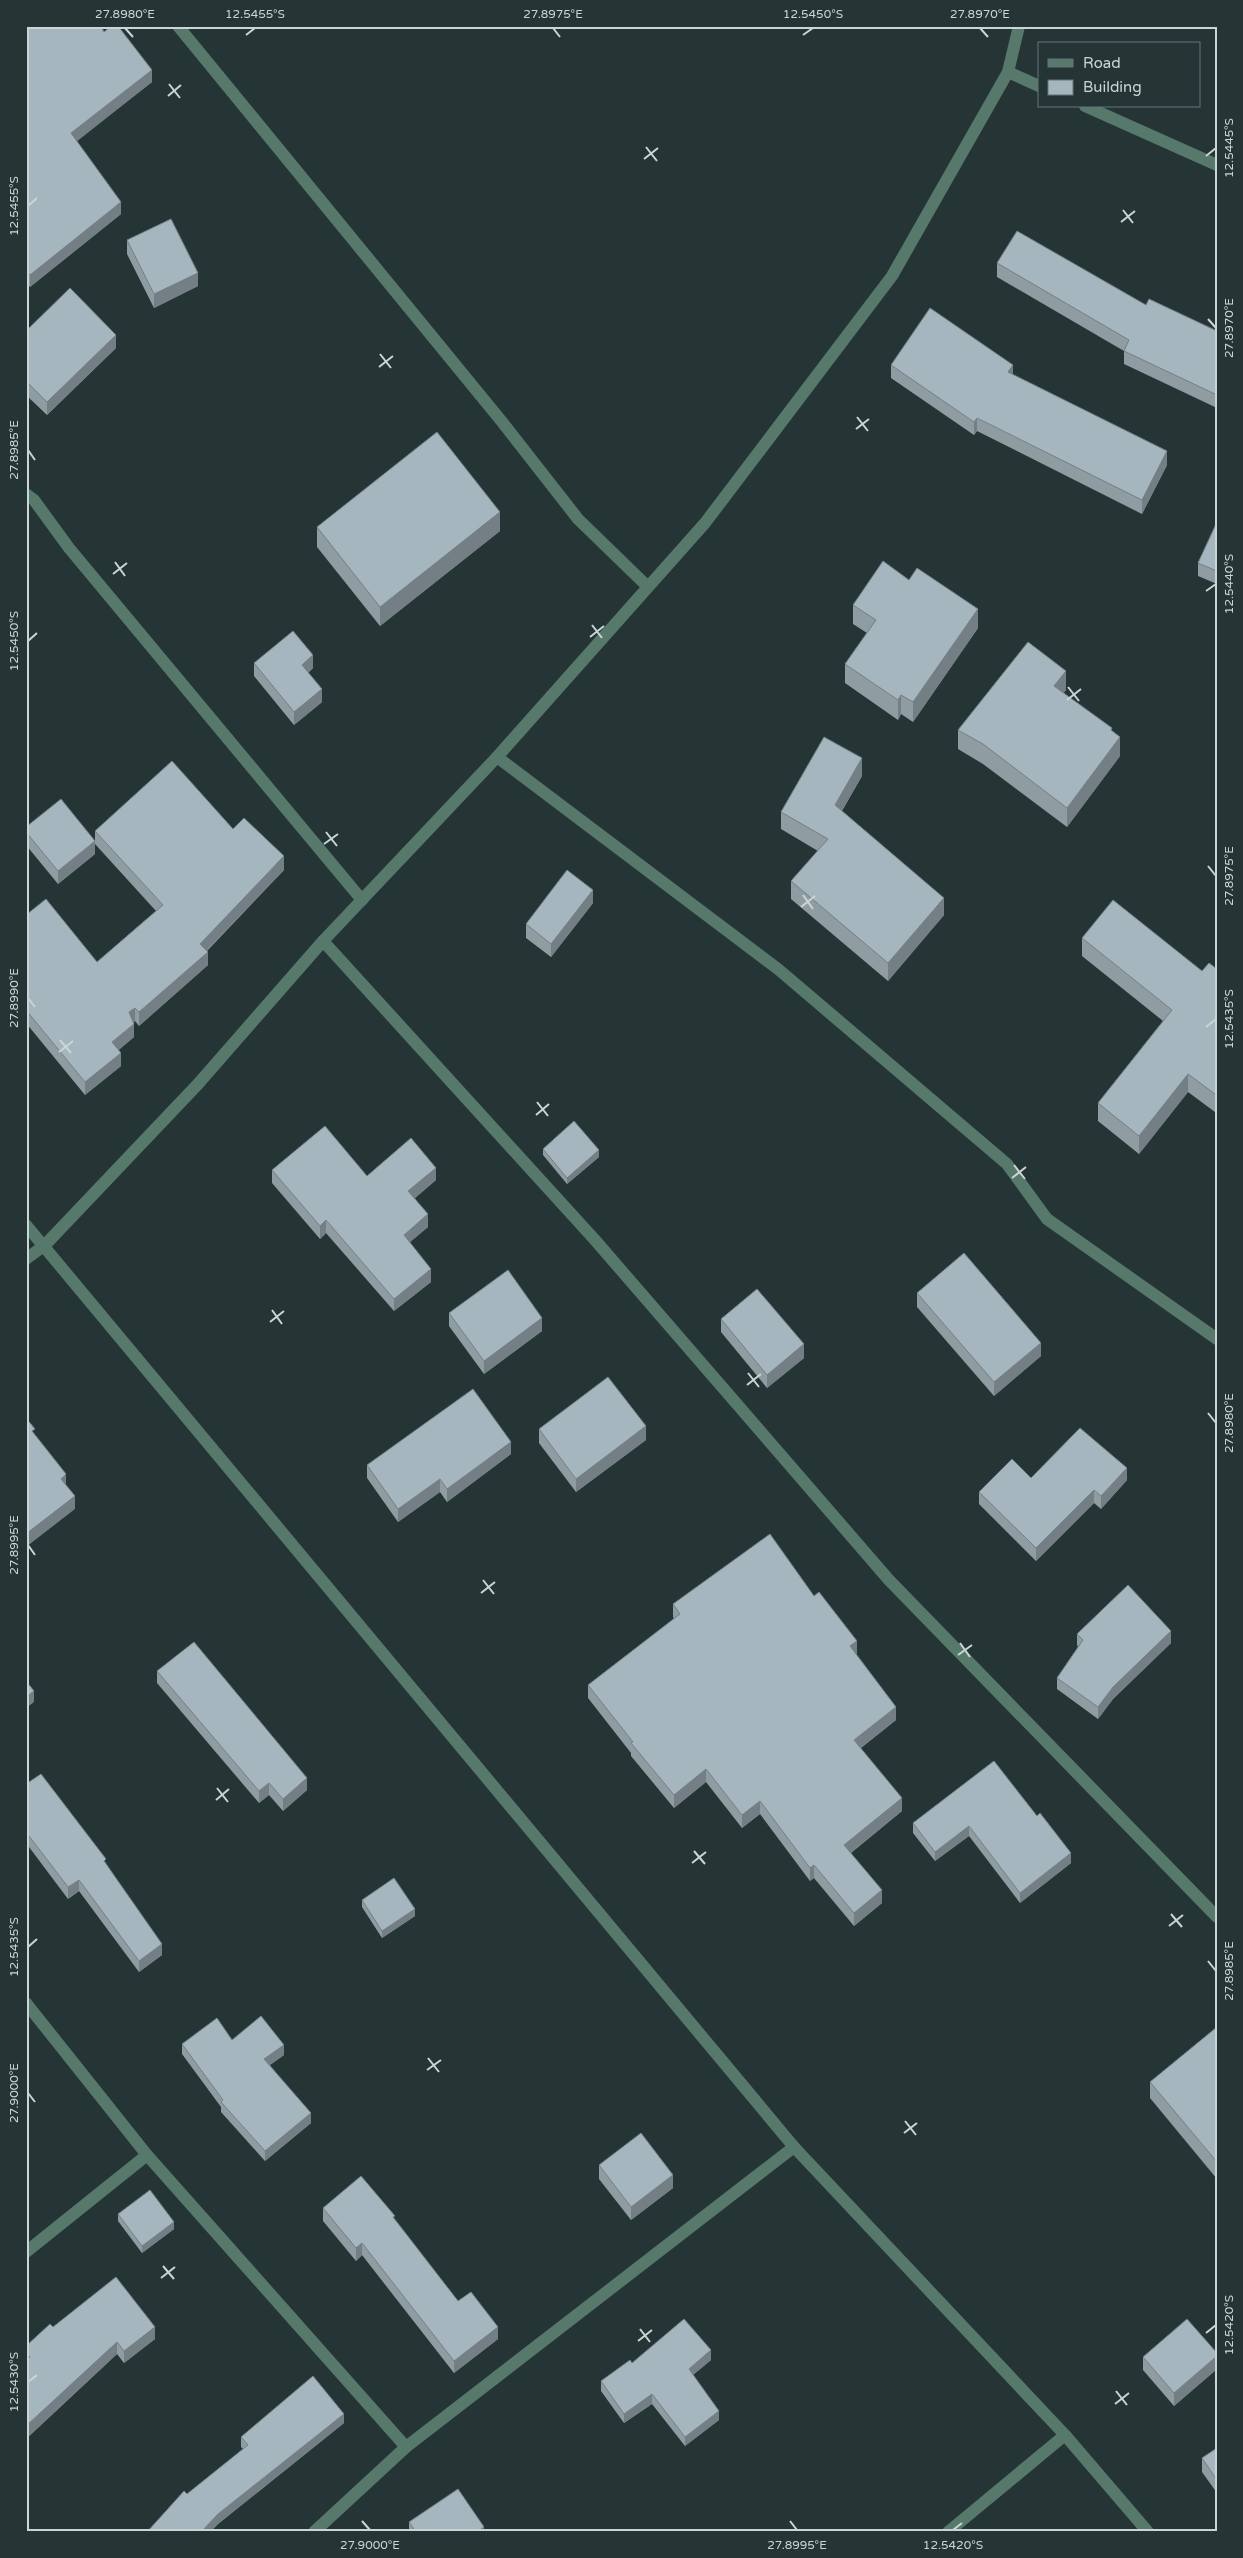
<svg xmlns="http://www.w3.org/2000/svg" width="1243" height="2558" font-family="'Varela Round',sans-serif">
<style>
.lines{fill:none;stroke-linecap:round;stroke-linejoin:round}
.minor{stroke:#57796b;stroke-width:12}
.wall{fill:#8f9da3}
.shaded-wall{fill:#747f85}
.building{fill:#a6b6be;stroke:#747f85}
.ticks{fill:none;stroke:#cbd5d5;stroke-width:2}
.neatline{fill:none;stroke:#cbd5d5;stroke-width:2}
.ticks-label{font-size:12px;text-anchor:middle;fill:#cbd5d5}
</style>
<rect width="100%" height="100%" fill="#253536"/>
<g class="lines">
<!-- minor -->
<g class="minor">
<path d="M178,26L503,423L578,519L647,586"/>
<path d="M1008,72L1039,86"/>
<path d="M1085,106L1217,165"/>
<path d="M26,494L34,500L69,548L362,900"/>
<path d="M497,757L778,969L1007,1164L1047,1219L1217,1339"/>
<path d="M323,941L595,1240L889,1580L1217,1917"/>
<path d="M26,1225L794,2147L1065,2435L1148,2532"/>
<path d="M26,1259L45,1245L198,1084L323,941L497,757L705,523L892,276L1008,72L1019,26"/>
<path d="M26,2003L147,2155L406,2447L794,2147"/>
<path d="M26,2252L147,2155"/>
<path d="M314,2532L406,2447"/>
<path d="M948,2532L1065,2435"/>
</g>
</g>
<!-- wall -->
<g class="wall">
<path d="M26,26L104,32L152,82L76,141L121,214L30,287L26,282Z"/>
<path d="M127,240L198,286L154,308L127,254Z"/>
<path d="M997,263L1146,305L1217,331V408L1124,364V351L997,277Z"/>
<path d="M26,331L116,348L47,415L26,395Z"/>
<path d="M891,365L1013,375L1167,465L1142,514L977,431L974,435L891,378Z"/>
<path d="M1217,522V584L1198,576V563Z"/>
<path d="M317,527L500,531L380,626L317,547Z"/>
<path d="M853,605L978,628L913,722L901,714L898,720L845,683V664L867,633L853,624Z"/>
<path d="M254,663L313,668L308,673L322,702L294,725L254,676Z"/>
<path d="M1066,690L1063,693L1112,731L1120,756L1067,827L983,764L958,749V730Z"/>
<path d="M862,776L842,811L944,915L888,981L791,899V881L818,851L781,829V812Z"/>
<path d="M26,827L95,841V831L233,829L284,870L207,951L208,965L139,1026L135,1021L134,1022V1037L118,1050L121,1066L85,1095L26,1023V915L97,962L156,911L95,844V854L58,884L26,845Z"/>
<path d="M593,903L551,957L526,938V924Z"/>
<path d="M1082,938L1202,971L1217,969L1215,1112L1188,1092L1139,1154L1098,1121V1103L1163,1021L1082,956Z"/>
<path d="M543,1149L599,1157L567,1184L543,1155Z"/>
<path d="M272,1170L436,1180L415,1198L428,1227L410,1242L431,1282L394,1311L326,1233L320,1239L272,1183Z"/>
<path d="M917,1293L1041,1356L994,1396L917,1307Z"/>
<path d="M449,1313L542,1331L484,1374L449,1326Z"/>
<path d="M721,1319L804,1358L767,1388L721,1332Z"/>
<path d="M539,1429L646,1440L576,1492L539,1443Z"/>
<path d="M511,1454L447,1502L440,1492L398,1522L367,1478V1465Z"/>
<path d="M1031,1478L1127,1480L1101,1509L1094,1503L1036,1561L979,1504V1492Z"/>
<path d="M814,1596L857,1654L856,1655L896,1720L861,1748L902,1811L851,1853L882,1903L854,1926L814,1878L810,1881L760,1814L742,1828L706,1782L674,1808L631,1756V1753L588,1698V1685L674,1619L673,1617V1604Z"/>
<path d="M1077,1634L1171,1643L1113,1699L1098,1719L1057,1689V1678L1078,1647L1077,1645Z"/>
<path d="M157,1671L307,1790L283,1811L269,1795L259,1803L157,1683Z"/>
<path d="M994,1761L1071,1863L1020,1903L969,1836L935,1861L913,1833V1823Z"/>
<path d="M26,1779L106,1863L162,1955L139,1972L79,1891L68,1899L26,1843Z"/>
<path d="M362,1900L415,1916L382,1938L362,1907Z"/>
<path d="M1217,2027V2179L1150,2098V2082Z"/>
<path d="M232,2040L284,2055L270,2065L311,2123L265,2161L221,2112V2107L182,2054V2044Z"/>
<path d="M599,2165L673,2188L631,2220L599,2179Z"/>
<path d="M323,2208L395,2220L458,2301L498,2339L454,2373L362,2255L356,2261L323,2221Z"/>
<path d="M118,2214L174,2229L142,2253L118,2221Z"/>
<path d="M53,2327L155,2339L124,2363L117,2354L26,2439V2346Z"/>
<path d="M1217,2353V2369L1174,2406L1143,2370V2357Z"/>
<path d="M711,2360L693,2375L719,2420L685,2446L652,2404L624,2423L601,2391V2381L632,2363Z"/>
<path d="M344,2423L218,2524L210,2532H147L187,2494L243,2449L241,2447V2437Z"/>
<path d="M1217,2448V2493L1202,2472V2458Z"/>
<path d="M409,2522L484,2532H409Z"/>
</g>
<!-- shaded-wall -->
<g class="shaded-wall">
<path d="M152,70V82L71,146V133Z"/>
<path d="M121,202V214L30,287V275Z"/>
<path d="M198,273V286L154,308V294Z"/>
<path d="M116,335V348L47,415V402Z"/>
<path d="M1013,365V378L1008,372Z"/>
<path d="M977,418V431L974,435V422Z"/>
<path d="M1167,451V465L1142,514V500Z"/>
<path d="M500,512V531L380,626V607Z"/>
<path d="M978,609V628L913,722V702Z"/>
<path d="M313,655V668L302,678V665Z"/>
<path d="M1066,671V690L1054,706V686Z"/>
<path d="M322,689V702L294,725V712Z"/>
<path d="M901,695V714L898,720V700Z"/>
<path d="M1120,737V756L1067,827V808Z"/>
<path d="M862,758V776L835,822V805Z"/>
<path d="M95,841V854L58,884V871Z"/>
<path d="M284,856V870L200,957V944Z"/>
<path d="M593,890V903L551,957V944Z"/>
<path d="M944,898V915L888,981V963Z"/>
<path d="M208,952V965L139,1026V1012Z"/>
<path d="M135,1008V1021L129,1026V1012Z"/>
<path d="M134,1024V1037L112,1056V1042Z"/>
<path d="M121,1053V1066L85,1095V1082Z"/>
<path d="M1188,1074V1092L1139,1154V1136Z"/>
<path d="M1217,1092V1110L1215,1112V1094Z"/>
<path d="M599,1150V1157L567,1184V1178Z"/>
<path d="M436,1168V1180L408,1204V1191Z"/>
<path d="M428,1214V1227L404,1247V1235Z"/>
<path d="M326,1220V1233L320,1239V1226Z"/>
<path d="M431,1269V1282L394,1311V1299Z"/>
<path d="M542,1318V1331L484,1374V1361Z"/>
<path d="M1041,1343V1356L994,1396V1382Z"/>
<path d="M804,1344V1358L767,1388V1375Z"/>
<path d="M646,1426V1440L576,1492V1479Z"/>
<path d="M511,1442V1454L447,1502V1489Z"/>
<path d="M1127,1468V1480L1101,1509V1496Z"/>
<path d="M66,1474V1487L61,1479Z"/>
<path d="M440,1479V1492L398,1522V1509Z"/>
<path d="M1094,1490V1503L1036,1561V1548Z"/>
<path d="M75,1496V1509L26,1547V1534Z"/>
<path d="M1171,1631V1643L1113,1699L1098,1719V1707L1113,1687Z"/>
<path d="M857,1641V1654L850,1659V1646Z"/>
<path d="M34,1691V1702L26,1708V1697Z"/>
<path d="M896,1707V1720L854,1753V1740Z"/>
<path d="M706,1769V1782L674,1808V1795Z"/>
<path d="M307,1778V1790L283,1811V1799Z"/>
<path d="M269,1783V1795L259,1803V1791Z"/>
<path d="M902,1798V1811L844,1858V1845Z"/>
<path d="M760,1801V1814L742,1828V1815Z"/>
<path d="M969,1826V1836L935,1861V1852Z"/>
<path d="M1071,1853V1863L1020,1903V1893Z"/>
<path d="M814,1865V1878L810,1881V1868Z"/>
<path d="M79,1880V1891L68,1899V1887Z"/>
<path d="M882,1890V1903L854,1926V1913Z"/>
<path d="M415,1909V1916L382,1938V1931Z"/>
<path d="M162,1944V1955L139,1972V1961Z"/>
<path d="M284,2045V2055L264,2069V2059Z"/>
<path d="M311,2113V2123L265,2161V2151Z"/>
<path d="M673,2175V2188L631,2220V2207Z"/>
<path d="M174,2222V2229L142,2253V2246Z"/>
<path d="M362,2243V2255L356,2261V2248Z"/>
<path d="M155,2327V2339L124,2363V2351Z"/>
<path d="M498,2327V2339L454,2373V2361Z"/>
<path d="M117,2342V2354L26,2439V2426Z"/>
<path d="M711,2350V2360L689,2378V2369Z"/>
<path d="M1217,2356V2369L1174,2406V2393Z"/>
<path d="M652,2394V2404L624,2423V2414Z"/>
<path d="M719,2411V2420L685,2446V2437Z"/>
<path d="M344,2414V2423L218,2524L210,2532H201L218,2514Z"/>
<path d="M484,2527V2532H477Z"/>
</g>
<!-- building -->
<g class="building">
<path d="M26,26H101L104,32L111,26H118L152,70L71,133L121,202L30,275L26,270Z"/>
<path d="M171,219L198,273L154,294L127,240Z"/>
<path d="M1017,231L1146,305L1149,299L1217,331V395L1124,351L1129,340L997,263Z"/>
<path d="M70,288L116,335L47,402L26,381V331Z"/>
<path d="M930,308L1013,365L1008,372L1167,451L1142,500L977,418L974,422L891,365Z"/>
<path d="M437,432L500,512L380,607L317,527Z"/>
<path d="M1217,522V571L1198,563Z"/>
<path d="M883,561L909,580L917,568L978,609L913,702L901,695L898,700L845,664L876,620L853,605Z"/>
<path d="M293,631L313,655L302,665L322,689L294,712L254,663Z"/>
<path d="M1028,642L1066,671L1054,686L1112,728L1111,730L1120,737L1067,808L983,744L958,730Z"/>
<path d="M824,737L862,758L835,805L944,898L888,963L791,881L828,839L781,812Z"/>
<path d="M172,761L233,829L244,818L284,856L200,944L208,952L139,1012L135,1008L129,1012L134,1024L112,1042L121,1053L85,1082L26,1010V915L46,899L97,962L163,905L95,831Z"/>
<path d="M61,799L95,841L58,871L26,832V827Z"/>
<path d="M567,870L593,890L551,944L526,924Z"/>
<path d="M1113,900L1202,971L1209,963L1217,969V1037L1216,1038L1217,1039V1092L1215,1094L1188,1074L1139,1136L1098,1103L1172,1010L1082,938Z"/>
<path d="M574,1121L599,1150L567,1178L543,1149Z"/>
<path d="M325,1126L367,1176L411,1138L436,1168L408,1191L428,1214L404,1235L431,1269L394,1299L326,1220L320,1226L272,1170Z"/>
<path d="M964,1253L1041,1343L994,1382L917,1293Z"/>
<path d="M508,1270L542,1318L484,1361L449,1313Z"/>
<path d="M757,1289L804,1344L767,1375L721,1319Z"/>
<path d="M608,1377L646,1426L576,1479L539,1429Z"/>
<path d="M473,1389L511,1442L447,1489L440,1479L398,1509L367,1465Z"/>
<path d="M26,1418L35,1429L32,1431L66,1474L61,1479L75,1496L26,1534Z"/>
<path d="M1080,1428L1127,1468L1101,1496L1094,1490L1036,1548L979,1492L1012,1459L1031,1478Z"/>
<path d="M770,1534L814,1596L819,1592L857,1641L850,1646L896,1707L854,1740L902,1798L844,1845L882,1890L854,1913L814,1865L810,1868L760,1801L742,1815L706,1769L674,1795L631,1743L633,1742L588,1685L680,1614L673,1604Z"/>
<path d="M1128,1585L1171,1631L1113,1687L1098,1707L1057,1678L1083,1640L1077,1634Z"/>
<path d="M194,1642L307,1778L283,1799L269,1783L259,1791L157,1671Z"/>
<path d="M26,1681L34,1691L26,1697Z"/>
<path d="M994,1761L1037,1816L1040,1813L1071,1853L1020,1893L969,1826L935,1852L913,1823Z"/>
<path d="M41,1774L106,1859L104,1861L162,1944L139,1961L79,1880L68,1887L26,1832V1779L29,1782Z"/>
<path d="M394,1878L415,1909L382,1931L362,1900Z"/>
<path d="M261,2016L284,2045L264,2059L311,2113L265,2151L221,2102L223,2100L182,2044L217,2018L232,2040Z"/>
<path d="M1217,2027V2162L1150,2082Z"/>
<path d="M641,2133L673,2175L631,2207L599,2165Z"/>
<path d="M361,2176L395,2216L393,2217L458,2301L471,2292L498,2327L454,2361L362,2243L356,2248L323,2208Z"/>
<path d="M150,2190L174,2222L142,2246L118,2214Z"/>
<path d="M116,2277L155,2327L124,2351L117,2342L26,2426V2360L30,2357L26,2353V2346L50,2324L53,2327Z"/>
<path d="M684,2319L711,2350L689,2369L719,2411L685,2437L652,2394L624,2414L601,2381L630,2360L632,2363Z"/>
<path d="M1187,2319L1217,2353V2356L1174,2393L1143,2357Z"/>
<path d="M313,2376L344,2414L218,2514L201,2532H147L184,2491L187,2494L248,2445L241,2437Z"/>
<path d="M1217,2448V2480L1202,2458Z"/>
<path d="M458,2489L484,2527L477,2532H416L409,2522Z"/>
</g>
<!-- ticks -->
<path class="ticks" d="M125,28L133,37M553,28L560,37M980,28L988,37M246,35L255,28M803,35L813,28M169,84L180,98M168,96L181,85M646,147L657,161M1206,156L1216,148M644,159L658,148M28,206L37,198M1123,210L1133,223M1121,222L1135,211M1208,319L1216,328M380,354L391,368M379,367L393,356M857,417L868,431M856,429L869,419M28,450L35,460M115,562L125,576M113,574L127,563M1206,591L1216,584M592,625L602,638M590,637L604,626M28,641L37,633M1068,687L1079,701M1067,700L1081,689M326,832L337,846M324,844L338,834M1208,866L1216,876M803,895L813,909M801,907L815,896M28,998L35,1007M1206,1027L1216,1019M60,1040L71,1053M59,1052L73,1041M537,1102L548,1116M536,1115L549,1104M1014,1165L1025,1179M1012,1178L1026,1167M272,1310L282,1324M270,1322L284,1311M748,1373L759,1387M747,1385L761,1374M1208,1413L1216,1423M28,1545L35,1555M483,1580L494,1594M481,1593L495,1582M960,1643L970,1657M958,1655L972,1645M217,1788L228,1802M216,1800L229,1789M694,1851L705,1864M692,1863L706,1852M1171,1914L1182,1927M1169,1926L1183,1915M28,1947L37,1939M1208,1961L1216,1971M428,2058L439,2072M427,2070L441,2060M28,2093L35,2102M905,2121L916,2135M904,2133L917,2123M163,2266L174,2279M161,2278L175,2267M640,2329L650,2342M1206,2333L1216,2325M638,2341L652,2330M28,2382L37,2375M1116,2391L1127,2405M1115,2404L1129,2393M362,2521L370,2530M790,2521L797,2530M953,2530L962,2523"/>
<!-- border -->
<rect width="1243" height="2558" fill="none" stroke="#253536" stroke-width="55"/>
<!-- legend -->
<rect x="1038" y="42" width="162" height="65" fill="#253536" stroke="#677576"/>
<rect x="1048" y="59" width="25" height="8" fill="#57796b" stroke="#677576"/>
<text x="1083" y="68" font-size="15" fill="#cbd5d5">Road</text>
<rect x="1048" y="80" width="25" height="15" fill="#a6b6be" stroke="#677576"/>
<text x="1083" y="92" font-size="15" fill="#cbd5d5">Building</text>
<rect x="28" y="28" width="1188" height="2502" class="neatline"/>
<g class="ticks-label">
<text x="125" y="18">27.8980°E</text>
<text x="255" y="18">12.5455°S</text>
<text x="553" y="18">27.8975°E</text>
<text x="813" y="18">12.5450°S</text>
<text x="980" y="18">27.8970°E</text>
<text transform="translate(1229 148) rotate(-90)" y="4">12.5445°S</text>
<text transform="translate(14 206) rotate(-90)" y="4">12.5455°S</text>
<text transform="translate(1229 328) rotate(-90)" y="4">27.8970°E</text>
<text transform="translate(14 450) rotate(-90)" y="4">27.8985°E</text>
<text transform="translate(1229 584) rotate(-90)" y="4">12.5440°S</text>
<text transform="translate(14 641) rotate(-90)" y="4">12.5450°S</text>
<text transform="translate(1229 876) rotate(-90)" y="4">27.8975°E</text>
<text transform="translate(14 998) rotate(-90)" y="4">27.8990°E</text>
<text transform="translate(1229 1019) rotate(-90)" y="4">12.5435°S</text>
<text transform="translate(1229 1423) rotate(-90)" y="4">27.8980°E</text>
<text transform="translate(14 1545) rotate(-90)" y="4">27.8995°E</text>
<text transform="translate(14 1947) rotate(-90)" y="4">12.5435°S</text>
<text transform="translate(1229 1971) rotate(-90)" y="4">27.8985°E</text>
<text transform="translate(14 2093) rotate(-90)" y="4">27.9000°E</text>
<text transform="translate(1229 2325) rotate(-90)" y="4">12.5420°S</text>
<text transform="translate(14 2382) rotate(-90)" y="4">12.5430°S</text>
<text x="370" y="2549">27.9000°E</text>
<text x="797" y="2549">27.8995°E</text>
<text x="953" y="2549">12.5420°S</text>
</g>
</svg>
